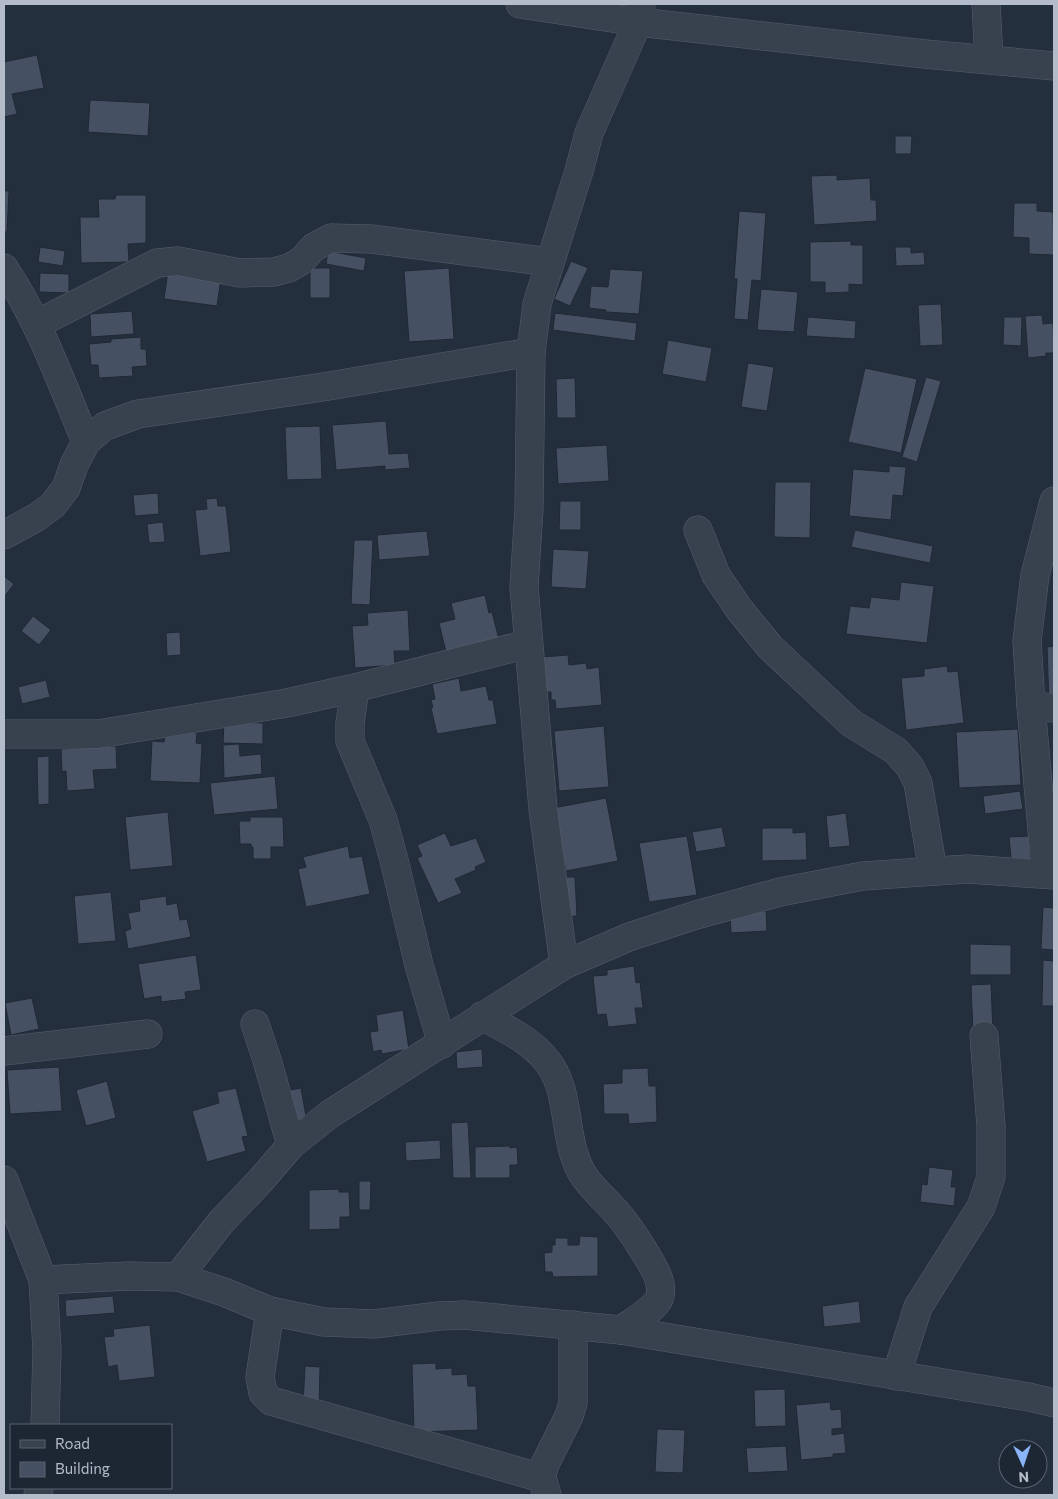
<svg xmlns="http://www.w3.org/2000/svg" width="1058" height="1499" font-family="Commissioner,sans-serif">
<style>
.building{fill:#455162;stroke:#1f2835}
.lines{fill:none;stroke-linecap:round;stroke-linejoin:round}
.minor-casing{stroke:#565f6c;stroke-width:29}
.tertiary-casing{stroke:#565f6c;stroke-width:29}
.minor{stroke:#38414e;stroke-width:28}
.tertiary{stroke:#38414e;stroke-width:28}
</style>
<rect width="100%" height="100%" fill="#242f3e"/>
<!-- building -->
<g class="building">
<path d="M37,55L44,88L12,94L17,114L4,117V62Z"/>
<path d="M90,100L150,103L148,136L88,132Z"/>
<path d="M895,136H912L911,154H895Z"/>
<path d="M837,175V180L870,178L871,200H876L877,221L814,225L811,176Z"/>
<path d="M4,191H9L7,232H4Z"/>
<path d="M116,195H146V243L128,244L129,262L81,263L80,217H99L98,199H115Z"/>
<path d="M1014,203H1037V211L1053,212L1054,255L1029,254V238L1013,237Z"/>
<path d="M739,211L766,213L761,281L752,280L748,320L734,319L737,279H734Z"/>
<path d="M851,241V245H863V285L849,284V292L825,293V282H810V242Z"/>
<path d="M40,247L65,251L63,266L38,262Z"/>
<path d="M895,247H911V253L924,252L925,265L896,266Z"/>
<path d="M328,251L366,258L364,271L326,264Z"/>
<path d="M571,261L588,268L570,306L554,299Z"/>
<rect x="310" y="268" width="20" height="30"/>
<path d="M449,268L454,339L409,342L404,271Z"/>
<path d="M610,269L643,271L639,314L606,312V310L589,308L591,286L608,287Z"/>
<path d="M168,271L221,278L217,306L164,299Z"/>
<path d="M40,273L69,274V293L39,292Z"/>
<path d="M761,289L798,292L794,332L757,330Z"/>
<path d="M941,304L943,345L920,346L918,305Z"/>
<path d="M132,311L134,334L91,337L90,314Z"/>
<path d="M555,313L637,323L635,341L553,330Z"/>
<path d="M1042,315L1043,324L1053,323L1054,353H1046V356L1028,358L1025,316Z"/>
<path d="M808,317L856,321L855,339L806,336Z"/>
<path d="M1004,317H1022L1021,346L1003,345Z"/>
<path d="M141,337V349H146L147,366L132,367L133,376L99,378L98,365H91L89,344L111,342V339Z"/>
<path d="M668,340L712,348L706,382L662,374Z"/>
<path d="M748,363L774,367L767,411L741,407Z"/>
<path d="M865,368L917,379L901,453L848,442Z"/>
<path d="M926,377L941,381L917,462L902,457Z"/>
<path d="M575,378L576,418H557L556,379Z"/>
<path d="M386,421L389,454L408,453L410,468L385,470V466L336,470L332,425Z"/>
<path d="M320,426L322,479L287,480L285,427Z"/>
<path d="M607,445L609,481L558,484L556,448Z"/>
<path d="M889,466L906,467L903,496L893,495L891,520L849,516L853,469L889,472Z"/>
<path d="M775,482H811L810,538L774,537Z"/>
<path d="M158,493L159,514L135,516L133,495Z"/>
<path d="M217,498L218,506H226L231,552L200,556L195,510L207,509L206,499Z"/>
<path d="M560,501H581V530H559Z"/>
<path d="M163,522L165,542L149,543L147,524Z"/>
<path d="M855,530L933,546L930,563L851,547Z"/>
<path d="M427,531L430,556L379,560L377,535Z"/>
<path d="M354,540H373L370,605L351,604Z"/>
<path d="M553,549L589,551L586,589L551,587Z"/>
<path d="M4,576L14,584L4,597Z"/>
<path d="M901,582L934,586L927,643L846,634L850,606L869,608L871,597L899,600Z"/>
<path d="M485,595L489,613L492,612L499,639L446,652L439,623L455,619L451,603Z"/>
<path d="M408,610L410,651H394L395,665L355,668L352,626L368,625L367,613Z"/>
<path d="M33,616L51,630L39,645L21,631Z"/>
<path d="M180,632L181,655L167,656L166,633Z"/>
<path d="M1054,646V703H1049L1047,647Z"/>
<path d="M568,655L569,665L586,663L587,669L599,667L602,705L556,709L555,700H551V692H546L542,657Z"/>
<path d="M947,666L948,672L958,671L964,723L906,730L901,678L924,676V669Z"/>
<path d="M459,678L461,691L486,686L489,700H493L497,724L437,734L431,708L433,707L431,700L435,699L432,684Z"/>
<path d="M46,680L50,697L22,704L18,687Z"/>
<path d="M224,722L263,723V744L223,743Z"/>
<path d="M604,726L609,787L559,791L554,731Z"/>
<path d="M166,729L197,733L196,743L202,744L200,783L150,781L152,741L164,742Z"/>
<path d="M1018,729L1021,785L959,788L956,732Z"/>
<path d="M239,744L240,756L261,754L262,774L224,778L223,745Z"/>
<path d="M116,746L117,769L93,770L95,789L67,791L66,771L62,772L61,749Z"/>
<path d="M49,756V804L38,805L37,757Z"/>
<path d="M275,776L278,809L214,815L210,783Z"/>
<path d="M1020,791L1023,809L985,814L983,796Z"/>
<path d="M606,798L618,861L566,871L553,808Z"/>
<path d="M168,812L173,866L130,870L125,817Z"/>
<path d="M846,813L850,846L829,848L826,816Z"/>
<path d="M250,817H283L284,847H271V859H253V847H251V844H240L239,821H250Z"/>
<path d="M722,827L726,847L696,852L692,832Z"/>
<path d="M762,828H793V833L806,832L807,860L762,861Z"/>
<path d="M445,833L451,846L476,838L486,862L475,867L476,870L455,879L462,893L438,903L417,858L422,856L417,845Z"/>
<path d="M687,836L697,895L649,902L639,843Z"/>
<path d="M1029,836L1031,867L1012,869L1009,837Z"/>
<path d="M348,846L350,858L362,856L370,894L306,907L298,869L306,867L303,857Z"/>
<path d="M560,877H575L577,916L562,917Z"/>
<path d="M111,892L116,941L78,944L74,896Z"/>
<path d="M166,896L167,905L177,903L180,920L187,919L191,937L128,949L125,931L131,929L128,913L140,911L139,900Z"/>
<path d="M1043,907L1054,908V950L1041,949Z"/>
<path d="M766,911L767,931L731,933L730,913Z"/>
<path d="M970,944L1011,945V975H970Z"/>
<path d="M196,955L201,990L185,992L186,999L161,1002V996L144,999L138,964Z"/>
<path d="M1043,960L1054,961V1006H1042Z"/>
<path d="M634,966L636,983L640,982L643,1008H635L637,1024L608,1027L606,1014L597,1015L593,976L607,975V970Z"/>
<path d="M991,984L993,1031L973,1032L971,985Z"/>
<path d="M32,998L39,1029L11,1035L5,1003Z"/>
<path d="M403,1010L409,1049L382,1054L381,1050L373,1052L370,1032L378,1031L376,1015Z"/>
<path d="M482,1049L483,1067L457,1069L456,1052Z"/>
<path d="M59,1067L62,1111L10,1114L7,1070Z"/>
<path d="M648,1068L649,1086H656L657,1122L629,1124L628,1114H604L603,1084L622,1083V1069Z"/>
<path d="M107,1081L116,1118L86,1126L76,1090Z"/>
<path d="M236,1088L248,1136L242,1137L246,1151L207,1162L192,1111L219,1103L217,1092Z"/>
<path d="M301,1088L307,1122L292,1125L286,1091Z"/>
<path d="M468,1122L471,1178H453L451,1123Z"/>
<path d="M440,1140L441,1159L406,1161L405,1142Z"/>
<path d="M510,1146V1148L517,1147L518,1165H510V1178H475V1147Z"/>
<path d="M929,1167L953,1170L951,1187H956L954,1206L920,1202L922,1184L927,1185Z"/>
<path d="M359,1181H371L370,1210H359Z"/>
<path d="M339,1189V1192H349L350,1217H340V1229L309,1230V1190Z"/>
<path d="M580,1236L598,1237V1276L553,1277L552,1272H545L544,1253L552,1252V1245H555V1238H568V1245H579Z"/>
<path d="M113,1296L115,1313L66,1317L65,1300Z"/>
<path d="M859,1301L861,1323L824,1327L822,1306Z"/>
<path d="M150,1325L155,1377L119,1381L117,1365L108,1367L104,1337L114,1336L113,1329Z"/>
<path d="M436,1363V1369L452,1368V1375L467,1374L468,1386H476L478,1430L414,1432L412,1364Z"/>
<path d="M305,1366L320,1367L319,1406L303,1405Z"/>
<path d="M785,1389L786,1426L755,1427L754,1390Z"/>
<path d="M830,1402L831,1410L841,1409L842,1428L832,1429V1435L844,1433L846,1453L833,1454V1457L801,1460L796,1405Z"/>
<path d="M657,1429L685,1430L683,1473L655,1472Z"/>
<path d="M786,1446L788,1471L748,1473L746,1448Z"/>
</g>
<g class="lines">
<defs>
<g id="minor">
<path d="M986,4L989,59"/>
<path d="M4,268C40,322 61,382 86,442"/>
<path d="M37,324L157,263L178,261L240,273L274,272L289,268L301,261L314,247L331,238L371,239L550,262"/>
<path d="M698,530L716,575L739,609L770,647L851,723L896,751L910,767L918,783L933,871"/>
<path d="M4,535L37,517L53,505L66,488L74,465L86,442L105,426L138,414L323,387L531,352"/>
<path d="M355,688L350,723V741L383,820L394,860L419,965L442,1044"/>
<path d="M1031,706L1054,708"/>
<path d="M4,734H98L287,703L355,688L528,644"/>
<path d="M1046,874L1031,706L1027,641L1035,575L1054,501"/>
<path d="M564,965L543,809L524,587L529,509L531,352L537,304L579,171L589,133L638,22L641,4"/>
<path d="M482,1016C505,1029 530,1039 547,1061C572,1092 562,1139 582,1173C591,1188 605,1199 617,1213C627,1224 659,1271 660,1284C661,1290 661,1297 657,1302C650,1312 631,1323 621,1330"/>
<path d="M255,1024L267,1060L291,1145"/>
<path d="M4,1051L148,1034"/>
<path d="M4,1180L43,1280L47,1350L45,1425"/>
<path d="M178,1277L221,1222L261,1180L291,1145L330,1114L564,965L629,937L696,915L780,892L863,876L967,869L1054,875"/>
<path d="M43,1280L129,1276L178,1277L224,1292L270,1311L324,1322L374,1324L439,1316L464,1315L621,1330L1029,1397L1054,1403"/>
<path d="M270,1311L260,1377L263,1393L271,1401L542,1478"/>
<path d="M896,1376L918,1307L981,1207L991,1177V1126L984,1036"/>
<path d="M38,1495L39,1488"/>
<path d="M547,1495L542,1478L544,1466L569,1416L573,1403V1325"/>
</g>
<path id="tertiary" d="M520,4L638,22L925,54L1054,66"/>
</defs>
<!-- minor casing -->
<use href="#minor" class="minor-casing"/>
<!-- tertiary casing -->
<use href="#tertiary" class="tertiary-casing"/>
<!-- minor -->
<use href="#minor" class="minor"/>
<!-- tertiary -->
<use href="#tertiary" class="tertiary"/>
</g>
<!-- border -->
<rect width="1058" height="1499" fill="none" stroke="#b4bcc9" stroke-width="10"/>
<!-- legend -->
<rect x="10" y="1424" width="162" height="65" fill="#1d2633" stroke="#59626f"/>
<rect x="20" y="1440" width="25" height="8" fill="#38414e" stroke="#59626f"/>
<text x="55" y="1449" font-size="15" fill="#b4bcc9">Road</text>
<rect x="20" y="1462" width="25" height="15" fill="#455162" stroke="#59626f"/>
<text x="55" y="1474" font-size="15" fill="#b4bcc9">Building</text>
<!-- north arrow -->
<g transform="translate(1023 1464) rotate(177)"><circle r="24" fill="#1d2633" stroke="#59626f"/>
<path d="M0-4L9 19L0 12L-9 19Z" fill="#8ab4f8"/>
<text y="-8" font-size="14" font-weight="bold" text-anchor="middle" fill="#b4bcc9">N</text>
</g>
</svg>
